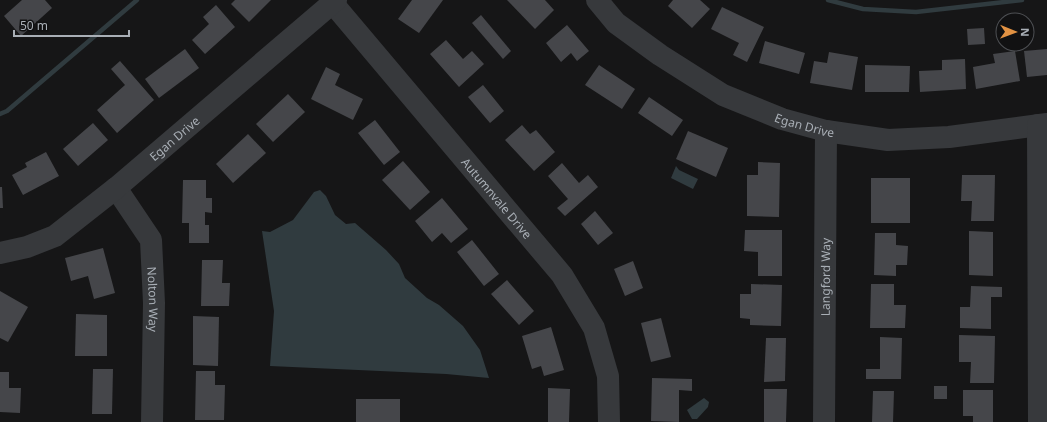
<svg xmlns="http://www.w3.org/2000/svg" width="1047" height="422" font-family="'Noto Sans',sans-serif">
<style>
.water{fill:#303b3f}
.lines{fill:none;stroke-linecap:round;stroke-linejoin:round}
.stream{stroke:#303b3f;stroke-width:4.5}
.building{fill:#45464a}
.minor{stroke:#37393c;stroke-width:22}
.labels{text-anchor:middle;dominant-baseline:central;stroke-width:3.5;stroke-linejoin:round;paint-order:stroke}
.street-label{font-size:12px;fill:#a9afb6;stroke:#111112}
</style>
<rect width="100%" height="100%" fill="#161617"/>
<!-- water -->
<g class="water">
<path d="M676,166L679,170L698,179L693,189L671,178Z"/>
<path d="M320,190L326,196L335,215L346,224L355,223L386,250L399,264L405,278L427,298L439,305L463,326L480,350L489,378L446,374L270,366L274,311L262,231L270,232L293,220L314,192Z"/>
<path d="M704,398L709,402L708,407L697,419H692L687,410Z"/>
</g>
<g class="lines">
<!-- stream -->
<g class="stream">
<path d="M828,0L863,9L916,12L1022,0"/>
<path d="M0,114L7,111L137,0"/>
</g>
</g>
<!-- building -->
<g class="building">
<path d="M22,0H45L52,8L21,36L4,16Z"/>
<path d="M235,0H271L249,22L231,4Z"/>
<path d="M412,0H443L419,33L398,19Z"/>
<path d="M507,0H545L554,10L535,29Z"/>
<path d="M673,0H700L710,9L692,28L668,6Z"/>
<path d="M216,5L235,27L205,54L192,40L209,24L203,17Z"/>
<path d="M722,7L764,27L747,62L733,55L739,43L711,29Z"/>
<path d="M481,15L511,51L503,59L472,23Z"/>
<path d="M567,25L589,51L577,61L571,53L561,62L546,43Z"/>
<path d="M984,28L985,44L968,45L967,29Z"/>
<path d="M446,40L463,59L472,51L484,64L459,87L430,54Z"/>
<path d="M765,41L805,53L799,74L759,63Z"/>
<path d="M185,49L199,68L159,98L145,79Z"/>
<path d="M1047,49V75L1027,77L1024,51Z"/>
<path d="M1015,51L1020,81L976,89L973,67L995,63L993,54Z"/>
<path d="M829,52L858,57L852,90L810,83L814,61L827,63Z"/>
<path d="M965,59L966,89L920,92L919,71L942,70V60Z"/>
<path d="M120,61L154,100L117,133L97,110L125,85L111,69Z"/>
<path d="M599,65L635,89L622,109L585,85Z"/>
<path d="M865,65L910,66L909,92H865Z"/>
<path d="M326,67L340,74L335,85L363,99L353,120L311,99Z"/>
<path d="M483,85L504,111L490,123L468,97Z"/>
<path d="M288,94L305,112L273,142L256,124Z"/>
<path d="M649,97L683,120L672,136L638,113Z"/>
<path d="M375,120L400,152L384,165L358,133Z"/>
<path d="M93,123L108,140L78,166L63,149Z"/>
<path d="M522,125L530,134L536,130L555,152L534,171L505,140Z"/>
<path d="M688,131L728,148L716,177L676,159Z"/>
<path d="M248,134L266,153L233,183L216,164Z"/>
<path d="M46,152L59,176L23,195L12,175L27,167L25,163Z"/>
<path d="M403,161L430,192L410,210L382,180Z"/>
<path d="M758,162L780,163L779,217L747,216V175H758Z"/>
<path d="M562,163L579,183L588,175L598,187L565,216L557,208L568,199L548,176Z"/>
<path d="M962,175H995L994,221H971L972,201H961Z"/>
<rect x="871" y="178" width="39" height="45"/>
<path d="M183,180H206V198H212V213L205,212V225H209V243H189V223H182Z"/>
<path d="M0,187H2L3,208H0Z"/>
<path d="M442,198L468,229L451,243L442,233L432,242L415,221Z"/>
<path d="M595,211L613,233L598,245L581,224Z"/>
<path d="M745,230H782V276H758V252L744,251Z"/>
<path d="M969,231L993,232V276L969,275Z"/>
<path d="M875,233H896V245L908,246L907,265H896V276L874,275Z"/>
<path d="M472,240L499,274L484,286L457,252Z"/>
<path d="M103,248L115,293L94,299L88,276L71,281L65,258Z"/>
<path d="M202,260H223L222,283H230L229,306H201Z"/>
<path d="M633,261L643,288L625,296L614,269Z"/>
<path d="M507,280L534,311L519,325L491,294Z"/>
<path d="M751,284L782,285L781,326L750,325V319L740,318V294H751Z"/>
<path d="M871,284H894V305H906L905,328H870Z"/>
<path d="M971,286L1002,287V297H991V329L960,328V307H970Z"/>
<path d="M0,291L28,307L8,342L0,338Z"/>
<path d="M76,314L107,315V356H75Z"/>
<path d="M193,316L219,317L218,366L193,365Z"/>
<path d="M661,318L671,357L651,362L641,323Z"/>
<path d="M551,327L564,370L544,376L541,366L532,369L522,336Z"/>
<path d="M959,335L995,336L994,383H970L971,362H959Z"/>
<path d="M880,337L902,338L901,379H866V369H880Z"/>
<path d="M766,338H786L785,381L764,382Z"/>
<path d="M93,369H113L112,414H92Z"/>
<path d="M196,371H215V385H225L224,420H195Z"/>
<path d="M0,372H9V388H21L20,413L0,412Z"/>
<path d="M652,378L692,379V391L679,390V422L651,421Z"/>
<rect x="934" y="386" width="13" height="13"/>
<path d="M548,388L570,389L569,422H548Z"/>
<path d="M764,389H787L786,422H764Z"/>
<path d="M963,390H993V422H973V416H963Z"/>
<path d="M873,391H894L893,422H872Z"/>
<rect x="356" y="399" width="44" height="23"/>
</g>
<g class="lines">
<!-- minor -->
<g class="minor">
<path id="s1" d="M330,0L562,275L594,328L608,376L609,422"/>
<path id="s2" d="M597,0L616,23L660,55L723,95L782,119L826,131L888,140L949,137L1047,124"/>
<path d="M1038,125L1039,422"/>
<path id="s3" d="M116,188L151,240L154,303L152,422"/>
<path id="s4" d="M0,253L27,247L55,236L116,188L336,0"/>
<path id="s5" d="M824,422L826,131"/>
</g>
</g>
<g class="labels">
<!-- street labels -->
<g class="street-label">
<text stroke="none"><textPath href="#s2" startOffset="246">Egan Drive</textPath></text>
<text stroke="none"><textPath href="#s4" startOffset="212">Egan Drive</textPath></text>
<text stroke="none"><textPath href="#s1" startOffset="259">Autumnvale Drive</textPath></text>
<text stroke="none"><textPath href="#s5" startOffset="145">Langford Way</textPath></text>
<text stroke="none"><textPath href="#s3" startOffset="122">Nolton Way</textPath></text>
</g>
</g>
<!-- north arrow -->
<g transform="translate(1015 32) rotate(91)"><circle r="19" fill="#111112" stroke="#4e5054"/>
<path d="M0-3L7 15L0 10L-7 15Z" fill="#e29243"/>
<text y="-6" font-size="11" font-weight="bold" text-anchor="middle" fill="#a9afb6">N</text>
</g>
<!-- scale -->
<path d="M14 30v6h115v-6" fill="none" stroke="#a9afb6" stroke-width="2"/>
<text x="20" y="30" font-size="12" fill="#a9afb6" stroke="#111112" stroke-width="3" paint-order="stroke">50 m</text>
</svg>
